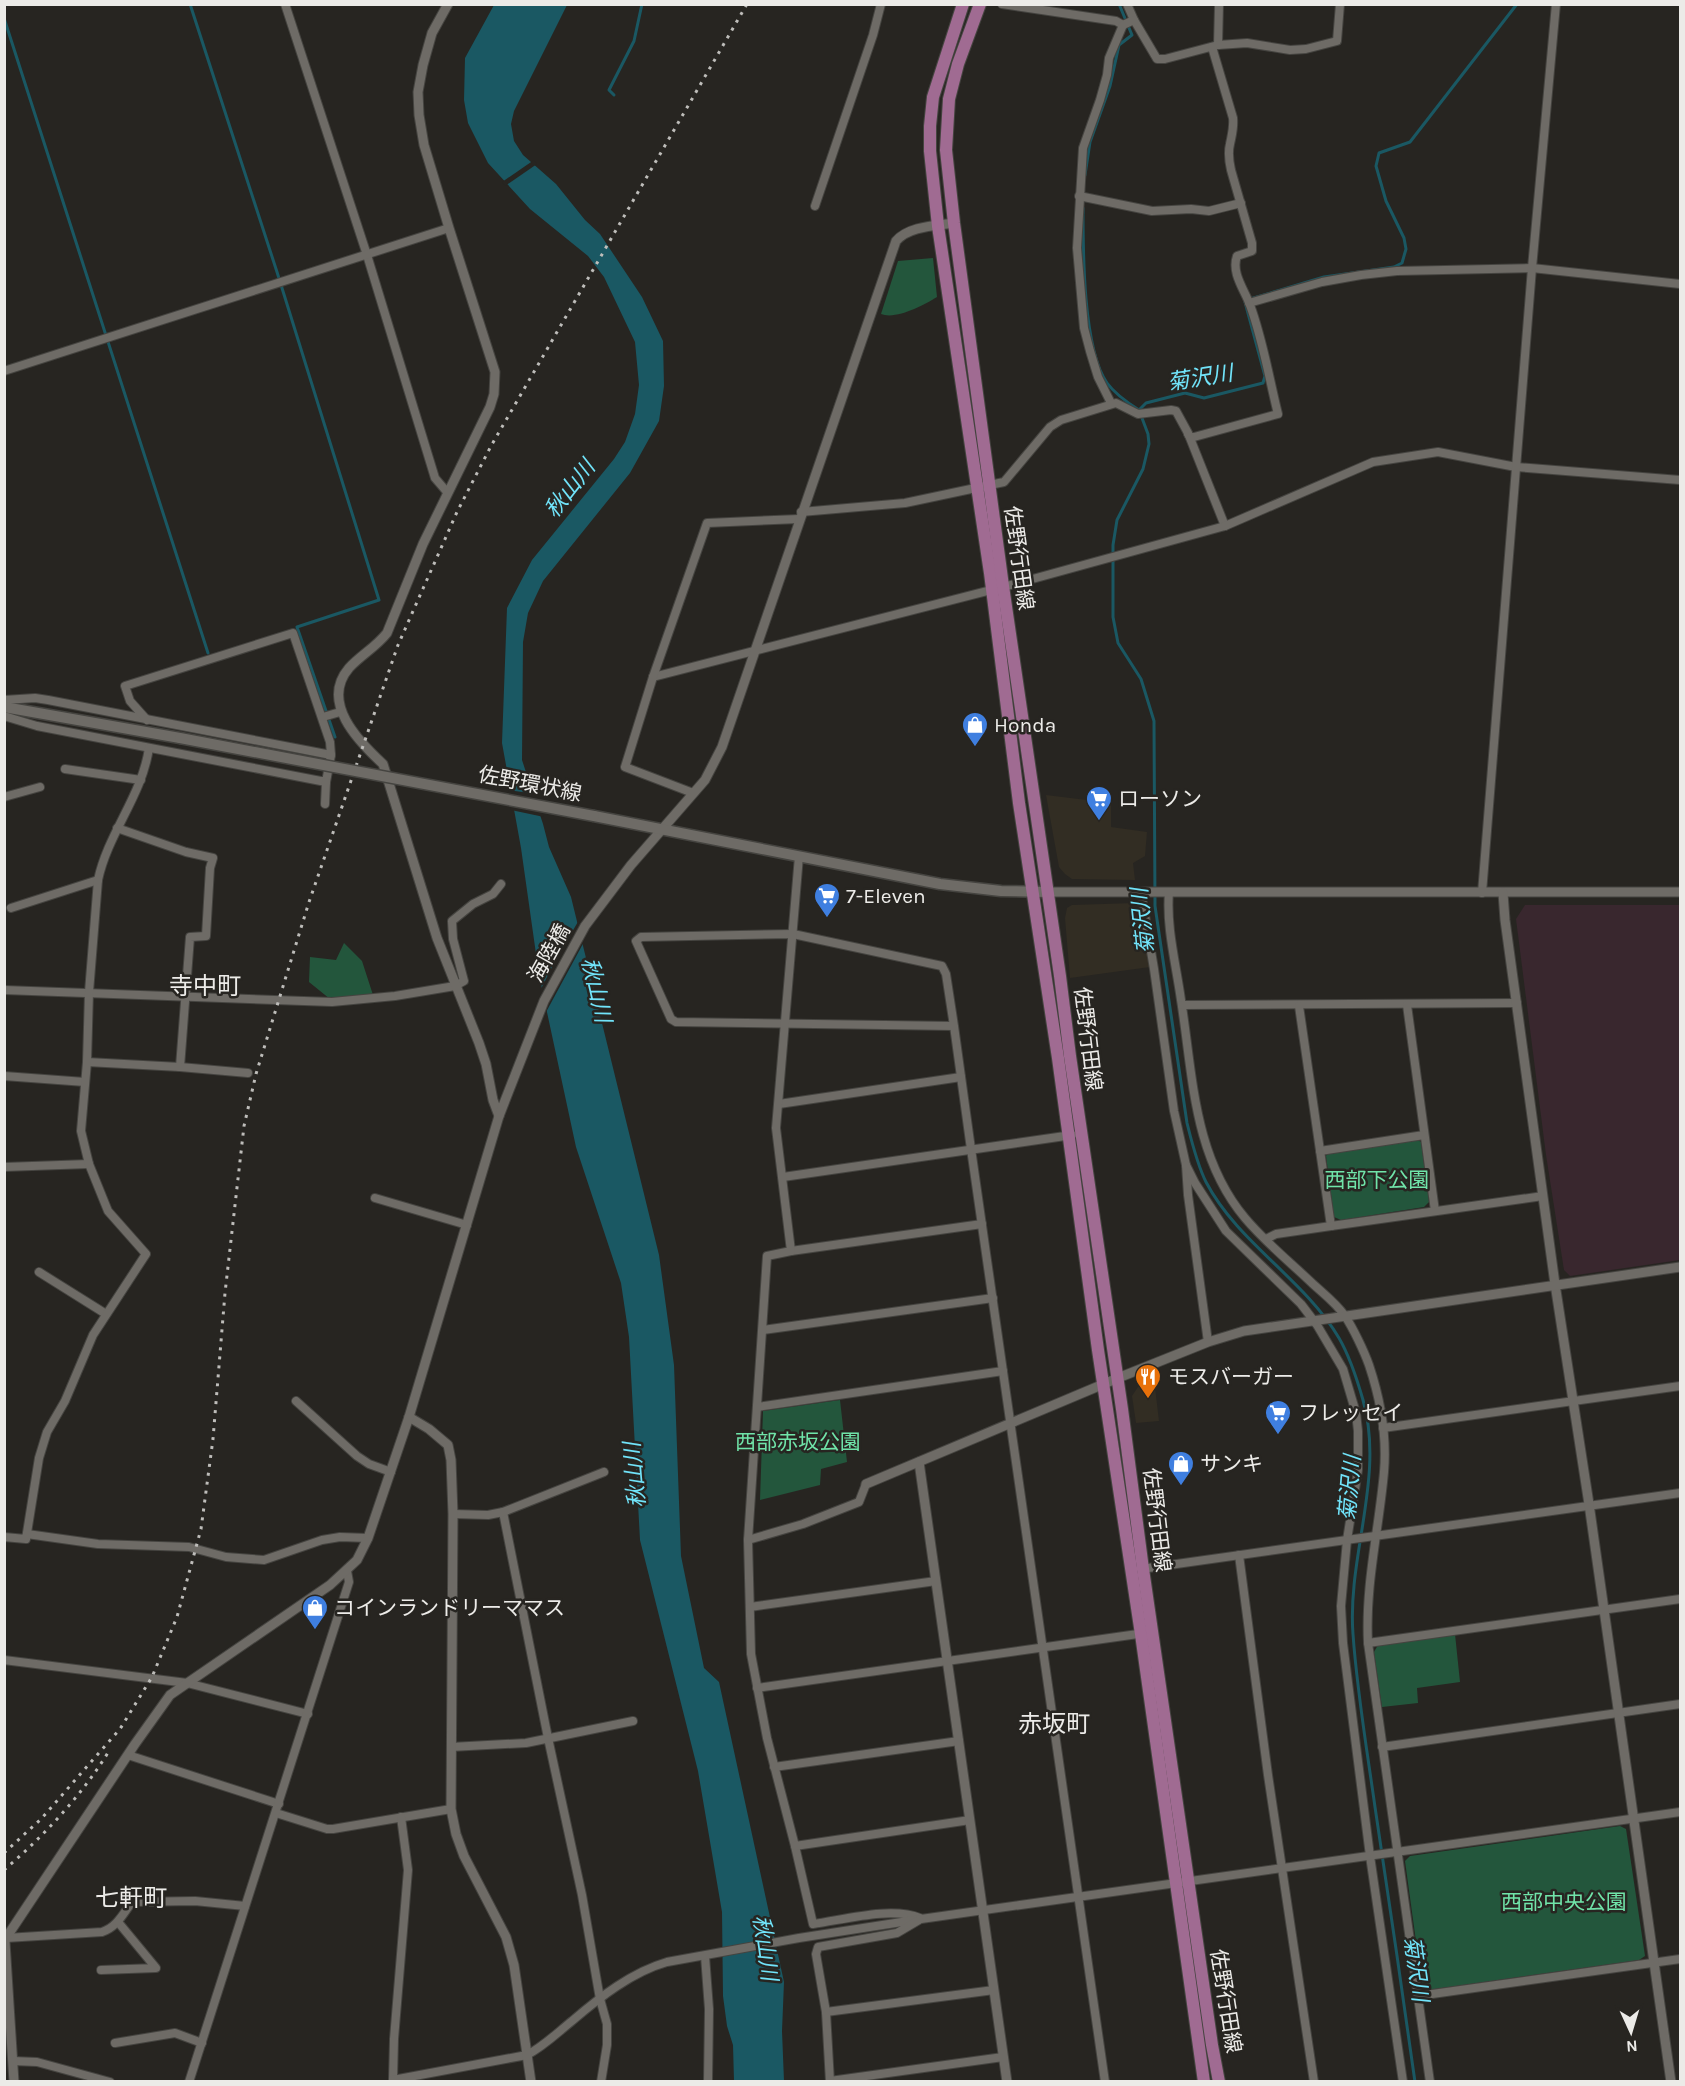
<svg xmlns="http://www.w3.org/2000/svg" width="1685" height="2086" font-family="Karla,'Noto Sans JP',sans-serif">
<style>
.built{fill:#322d23}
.industrial{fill:#39272e}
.green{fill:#23563c}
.water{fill:#1a5863}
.pier{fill:#272521}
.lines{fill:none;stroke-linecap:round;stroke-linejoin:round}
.stream{stroke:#1a5863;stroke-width:3}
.minor-casing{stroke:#454440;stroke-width:10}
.tertiary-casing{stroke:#454440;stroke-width:11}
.secondary-casing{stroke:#454440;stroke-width:13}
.primary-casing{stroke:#454440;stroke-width:14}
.minor{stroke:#6e6b66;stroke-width:8}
.tertiary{stroke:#6e6b66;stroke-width:9}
.secondary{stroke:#6e6b66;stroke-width:10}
.primary{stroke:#a06b92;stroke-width:12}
.rail{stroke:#bebdba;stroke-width:3;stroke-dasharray:3 6;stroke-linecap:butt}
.secondary-bridge-casing{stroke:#454440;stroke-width:13;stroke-linecap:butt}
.secondary-bridge{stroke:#6e6b66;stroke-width:10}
.labels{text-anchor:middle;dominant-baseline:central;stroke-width:5;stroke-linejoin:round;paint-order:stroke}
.street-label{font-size:21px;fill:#ecebe8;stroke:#272521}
.poi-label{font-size:21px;fill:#ecebe8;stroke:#272521;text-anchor:start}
.park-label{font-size:21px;fill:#70e4a9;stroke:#272521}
.water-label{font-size:22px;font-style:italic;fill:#71e4fa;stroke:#272521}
.quarter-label{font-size:24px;fill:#ecebe8;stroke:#272521}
</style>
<rect width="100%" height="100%" fill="#272521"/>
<!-- built -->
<g class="built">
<path d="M1046,795L1111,803V827L1147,832L1145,856L1133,863L1135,880L1072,879L1065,874L1059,867Z"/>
<path d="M1135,903L1141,909L1150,967L1070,978L1065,918L1067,908L1072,905Z"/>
<path d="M1154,1379L1159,1421L1136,1423L1132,1396L1140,1384Z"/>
</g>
<!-- industrial -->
<path class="industrial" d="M1525,905H1680V1260L1570,1276L1564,1270L1546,1155L1516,919Z"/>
<!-- green -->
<g class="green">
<path d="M933,258L937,297C924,305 896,320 881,314L898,261Z"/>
<path d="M344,943L362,961L373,995L330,999L309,982L310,957L336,960Z"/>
<path d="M1416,1139L1421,1142L1429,1202L1424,1207L1341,1220L1334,1217L1326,1156L1328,1152Z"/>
<path d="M840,1400L847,1462L821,1469L820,1485L760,1500L763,1411Z"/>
<path d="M1455,1634L1460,1682L1417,1688L1418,1703L1382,1707L1374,1652L1378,1645Z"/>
<path d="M1620,1826L1626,1829L1645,1956L1639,1960L1428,1990L1422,1985L1405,1861L1410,1856Z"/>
</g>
<!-- water -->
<path class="water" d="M494,5H567L514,111L511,124L514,141L523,155L556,184L585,220L600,234L642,297L663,341L664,386L659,421L630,473L543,581L528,613L523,642L522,760L543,824L549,847L571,897L659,1255L674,1365L681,1556L704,1668L719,1682L784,1982L782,2031L784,2081H734L733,2045L727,2026L723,1996L722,1912L698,1771L640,1540L629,1337L621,1283L576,1147L539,975L521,848L502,743L507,608L532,560L614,459L625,442L635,414L639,385L635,342L604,277L588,256L530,209L488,163L468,123L464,100L465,58Z"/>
<!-- pier -->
<g class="pier">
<path d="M534,160L537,164L505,186L502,182Z"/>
<path d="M508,790L536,794L544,817L511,810Z"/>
<path d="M579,920L585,940L545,1014L540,991L554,963Z"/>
</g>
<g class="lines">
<!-- stream -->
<g class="stream">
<path d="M190,4L277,272L379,600L297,627L335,737"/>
<path d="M4,18L208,653"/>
<path d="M614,95L609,90L634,41L642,4"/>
<path d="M1085,175L1090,142L1110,86L1119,45L1132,35L1119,4"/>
<path d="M1083,208C1083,251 1083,349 1107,383C1115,394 1128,403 1139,410"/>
<path d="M1250,299L1324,277L1394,267L1402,263L1406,249L1404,238L1386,201L1376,166L1379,153L1410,142L1517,4"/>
<path d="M1245,302L1265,376L1263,383L1204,398L1185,393L1146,403L1139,410L1148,434L1149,444L1143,469L1117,520L1113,545V617L1118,643L1141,679L1154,721L1155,906L1187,1123C1192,1143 1197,1164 1206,1182C1238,1243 1304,1279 1339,1338C1350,1357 1357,1379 1363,1400C1385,1477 1347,1556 1353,1634C1357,1692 1367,1750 1375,1807C1389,1899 1402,1990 1415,2082"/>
</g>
<defs>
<g id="minor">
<path d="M285,4L367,255L435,478L447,492"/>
<path d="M1002,4L1116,21L1123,25"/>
<path d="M1127,4L1134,20"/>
<path d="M1218,45L1219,4"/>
<path d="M1079,196L1152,211L1191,209L1209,211L1241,203"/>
<path d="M815,206L873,35L881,4"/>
<path d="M1249,303L1322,282L1361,275L1397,271L1532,268L1680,284"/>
<path d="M4,371L449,228"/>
<path d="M1111,403L1098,377L1090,351L1084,328L1077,248L1083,148L1100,100L1107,75L1109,58L1123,25L1134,20L1157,59H1165L1218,45L1247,43L1290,50L1306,49L1337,41L1340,4"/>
<path d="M1188,434L1190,437H1194L1278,414C1269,378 1263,340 1250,305C1244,289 1231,273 1237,256L1252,251V243L1231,170C1229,161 1228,152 1230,144C1232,134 1234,128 1233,118L1212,47"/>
<path d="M801,512L905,503L1004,482L1050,427L1061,420L1116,403L1138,414L1171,410L1176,411L1188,433L1225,526"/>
<path d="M653,677L1018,583L1225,526L1373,462L1438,452L1516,467L1680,480"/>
<path d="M4,700L35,698L48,700L331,755"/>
<path d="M4,716L37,726L326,782L331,755L330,742L293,633L125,686L130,701L147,720"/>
<path d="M323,717L340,712"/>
<path d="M65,769L141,780"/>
<path d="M693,793L625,767L653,677L707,523L799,519"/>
<path d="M4,797L40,787"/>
<path d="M325,804L326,782"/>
<path d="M117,828L186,852L213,858L210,868L206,936L190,937L180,1067"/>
<path d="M1141,892L1154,969L1174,1111L1186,1165L1188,1195L1208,1342"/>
<path d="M1169,892C1166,927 1176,964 1181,1000C1193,1075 1193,1156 1245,1218C1265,1242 1290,1262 1313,1284C1324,1294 1337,1304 1345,1316C1353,1328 1364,1351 1369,1365C1380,1398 1387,1437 1384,1472C1379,1529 1365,1585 1368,1643L1430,2082"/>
<path d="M1482,893L1532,268L1556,4"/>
<path d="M11,908L98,880"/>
<path d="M4,990L332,1002L395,996L455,986L464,981L453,939L452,921L473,904L493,894L501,884"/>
<path d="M1182,1005L1517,1003"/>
<path d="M1407,1005L1435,1211"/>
<path d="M1299,1006L1331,1226"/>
<path d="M954,1026L676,1022L671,1019L636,941L641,937L793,934L942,966L946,974L954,1026C1002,1378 1056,1729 1105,2082"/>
<path d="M87,1062L180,1067L248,1073"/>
<path d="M4,1076L85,1082"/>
<path d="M779,1104L961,1077"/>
<path d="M1320,1151L1424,1135"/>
<path d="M1186,1165L1195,1183L1226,1231L1301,1304L1317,1325L1343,1369L1356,1413L1358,1431V1470L1347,1540L1341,1606L1343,1643L1370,1856L1403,2082"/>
<path d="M4,1167L89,1164"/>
<path d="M783,1177L1072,1135"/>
<path d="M375,1198L467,1225"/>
<path d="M1266,1239L1276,1234L1331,1226L1543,1196"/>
<path d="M791,1251L982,1224"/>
<path d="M39,1272L106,1314"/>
<path d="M763,1330L993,1298"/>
<path d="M296,1401L357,1456L369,1464L391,1472"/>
<path d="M757,1407L1003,1371"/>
<path d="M1383,1428L1680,1386"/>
<path d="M866,1484L859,1502L803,1524L748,1540L751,1654L767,1738L795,1846L813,1924C843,1920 891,1906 920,1918"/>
<path d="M503,1512L548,1738L582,1895L600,1999L607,2024V2045L601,2082"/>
<path d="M453,1514L488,1515L503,1512L604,1472"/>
<path d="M27,1534L98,1544L189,1547L226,1557L264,1560L322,1540L340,1537L368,1538"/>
<path d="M4,1537L26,1539L39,1458L47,1432L65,1401L93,1335L146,1254L108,1211L89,1164L81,1131L87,1062L89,992L98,880C108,833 142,796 149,748"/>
<path d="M748,1540L767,1256L791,1251L776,1128L799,856"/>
<path d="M1239,1555L1268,1775L1314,2082"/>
<path d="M1141,1569L1680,1493"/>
<path d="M750,1607L936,1581"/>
<path d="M1368,1643L1680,1599"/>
<path d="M4,1660L187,1683L308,1714"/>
<path d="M757,1688L1145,1633"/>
<path d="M451,1747L526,1743L633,1721"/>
<path d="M1382,1747L1680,1704"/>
<path d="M128,1755L279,1804"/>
<path d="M774,1767L959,1741"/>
<path d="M276,1813L327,1829H333L451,1809"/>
<path d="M795,1846L970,1820"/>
<path d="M6,1938L102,1932C117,1927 123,1914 132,1902L195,1901L245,1906"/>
<path d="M705,1956L709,2009L708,2082"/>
<path d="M101,1970L156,1968L118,1922"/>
<path d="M1418,1996L1680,1959"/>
<path d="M826,2012L994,1990"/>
<path d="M115,2043L175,2033L202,2043"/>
<path d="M13,2061L37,2062L110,2082"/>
<path d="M393,2080L394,2039L408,1870L401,1817"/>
<path d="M830,2081L1003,2057"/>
<path d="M189,2082L349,1582L347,1571"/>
<path d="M393,2082V2080L527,2055C544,2046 557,2033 572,2021C600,1997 632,1972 667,1962L799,1938L921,1919L1680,1812"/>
<path d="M830,2082L826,2012L816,1954L818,1947L897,1933L919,1920"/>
</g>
<g id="tertiary">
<path d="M448,4L432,33L423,65L418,92L419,115L424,145L449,228L495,372L494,394L490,407L423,544L387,633C376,647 361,655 349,668C320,702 358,741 383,764L437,938L479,1043L486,1064L493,1100L499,1116"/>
<path d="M1048,892H1680"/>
<path d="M1503,893L1505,920L1555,1284L1589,1504L1671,2082"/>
<path d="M409,1417L429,1429L448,1445L451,1460L453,1514L451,1809L456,1834L464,1856L506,1937L514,1965L531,2082"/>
<path d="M919,1462L1007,2082"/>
<path d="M866,1484L1118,1378L1208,1342L1244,1331L1680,1267"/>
<path d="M14,2082L5,1942L6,1938L135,1744L170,1695L330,1585L357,1560L368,1538L409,1417L499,1116L544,1001L585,926L631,865L705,780L722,747L896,241C909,226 935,226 954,223"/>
</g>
<g id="secondary">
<path d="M4,707L180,738"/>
<path d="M594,816L940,884L1001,891L1048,892"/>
</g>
<g id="primary">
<path d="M963,4L933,97L930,126V151L938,226L990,573L1019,803L1058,1058L1098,1350L1141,1634L1204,2082"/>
<path d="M980,4L958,64L949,99L946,150L954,223L1003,586L1060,976L1070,1056L1122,1409L1143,1569L1212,2045L1219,2082"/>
</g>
</defs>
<!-- minor casing -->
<use href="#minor" class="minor-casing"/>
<!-- tertiary casing -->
<use href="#tertiary" class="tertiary-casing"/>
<!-- secondary casing -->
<use href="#secondary" class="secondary-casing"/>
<!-- primary casing -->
<use href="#primary" class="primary-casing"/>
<!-- minor -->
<use href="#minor" class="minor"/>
<!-- tertiary -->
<use href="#tertiary" class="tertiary"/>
<!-- secondary -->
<use href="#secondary" class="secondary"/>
<!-- primary -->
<use href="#primary" class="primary"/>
<!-- rail -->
<g class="rail">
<path d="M4,1853L41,1819L120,1729L152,1677L177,1617L201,1529L213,1439L225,1293L244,1126L256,1074L309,902L398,645L457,512L491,446L747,4"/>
<path d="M4,1870C44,1836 82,1795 109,1751"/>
</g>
<defs>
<path id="secondary-bridge" d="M180,738L594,816"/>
</defs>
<!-- secondary-bridge casing -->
<use href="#secondary-bridge" class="secondary-bridge-casing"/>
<!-- secondary-bridge -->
<use href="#secondary-bridge" class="secondary-bridge"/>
</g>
<!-- icons -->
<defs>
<symbol id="shop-pin" viewBox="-11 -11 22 30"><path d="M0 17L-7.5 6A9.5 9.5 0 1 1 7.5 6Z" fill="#3f7fe0" stroke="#272521"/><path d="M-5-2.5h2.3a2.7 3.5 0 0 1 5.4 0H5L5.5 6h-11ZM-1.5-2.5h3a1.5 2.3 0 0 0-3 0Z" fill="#fff"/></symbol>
<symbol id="supermarket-pin" viewBox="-11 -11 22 30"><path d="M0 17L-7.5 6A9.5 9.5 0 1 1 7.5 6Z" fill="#3f7fe0" stroke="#272521"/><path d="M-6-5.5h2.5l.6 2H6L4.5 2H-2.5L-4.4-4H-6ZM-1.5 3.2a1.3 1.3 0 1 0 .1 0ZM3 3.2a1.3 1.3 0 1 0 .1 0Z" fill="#fff"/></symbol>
<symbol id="restaurant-pin" viewBox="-11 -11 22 30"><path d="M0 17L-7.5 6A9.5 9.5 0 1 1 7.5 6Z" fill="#e8710a" stroke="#272521"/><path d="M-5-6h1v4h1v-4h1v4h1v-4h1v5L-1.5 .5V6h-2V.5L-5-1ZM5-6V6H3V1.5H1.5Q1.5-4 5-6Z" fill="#fff"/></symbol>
</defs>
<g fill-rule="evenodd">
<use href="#shop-pin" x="960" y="710" width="30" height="40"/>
<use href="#supermarket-pin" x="1084" y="784" width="30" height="40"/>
<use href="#supermarket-pin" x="812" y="881" width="30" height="40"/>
<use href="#restaurant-pin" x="1133" y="1362" width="30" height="40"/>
<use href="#supermarket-pin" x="1263" y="1398" width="30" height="40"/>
<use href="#shop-pin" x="1166" y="1449" width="30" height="40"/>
<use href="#shop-pin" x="300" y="1593" width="30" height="40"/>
</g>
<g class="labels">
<!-- street labels -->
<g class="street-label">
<text transform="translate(1019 558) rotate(82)">佐野行田線</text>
<text transform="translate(530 784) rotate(11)">佐野環状線</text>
<text transform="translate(549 953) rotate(-61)">海陸橋</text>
<text transform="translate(1088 1039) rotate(83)">佐野行田線</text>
<text transform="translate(1157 1520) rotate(83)">佐野行田線</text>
<text transform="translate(1226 2001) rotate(81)">佐野行田線</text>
</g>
<!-- poi labels -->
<g class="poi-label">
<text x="994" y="725">Honda</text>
<text x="1118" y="799">ローソン</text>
<text x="846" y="896">7-Eleven</text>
<text x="1168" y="1377">モスバーガー</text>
<text x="1298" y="1413">フレッセイ</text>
<text x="1200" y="1464">サンキ</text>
<text x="334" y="1608">コインランドリーママス</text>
</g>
<!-- park labels -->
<g class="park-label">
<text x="1377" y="1180">西部下公園</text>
<text x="798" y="1442">西部赤坂公園</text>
<text x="1564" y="1902">西部中央公園</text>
</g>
<!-- water labels -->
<g class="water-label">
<text transform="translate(1200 378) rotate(-9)">菊沢川</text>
<text transform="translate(570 489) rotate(-52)">秋山川</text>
<text transform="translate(1143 921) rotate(-96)">菊沢川</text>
<text transform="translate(596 990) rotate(77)">秋山川</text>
<text transform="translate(635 1475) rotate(-95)">秋山川</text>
<text transform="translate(1350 1488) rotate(-85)">菊沢川</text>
<text transform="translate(765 1948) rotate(82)">秋山川</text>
<text transform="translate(1416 1969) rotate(82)">菊沢川</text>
</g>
<!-- quarter labels -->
<g class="quarter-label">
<text x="205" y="986">寺中町</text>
<text x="1054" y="1724">赤坂町</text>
<text x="131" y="1898">七軒町</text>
</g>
</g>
<!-- border -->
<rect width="1685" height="2086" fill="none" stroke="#ecebe8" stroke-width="12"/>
<!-- north arrow -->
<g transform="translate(1631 2032) rotate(176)" stroke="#272521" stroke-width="4.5" paint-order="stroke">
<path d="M0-4.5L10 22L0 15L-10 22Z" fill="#ecebe8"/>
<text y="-9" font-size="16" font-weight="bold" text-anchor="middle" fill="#ecebe8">N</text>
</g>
</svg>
